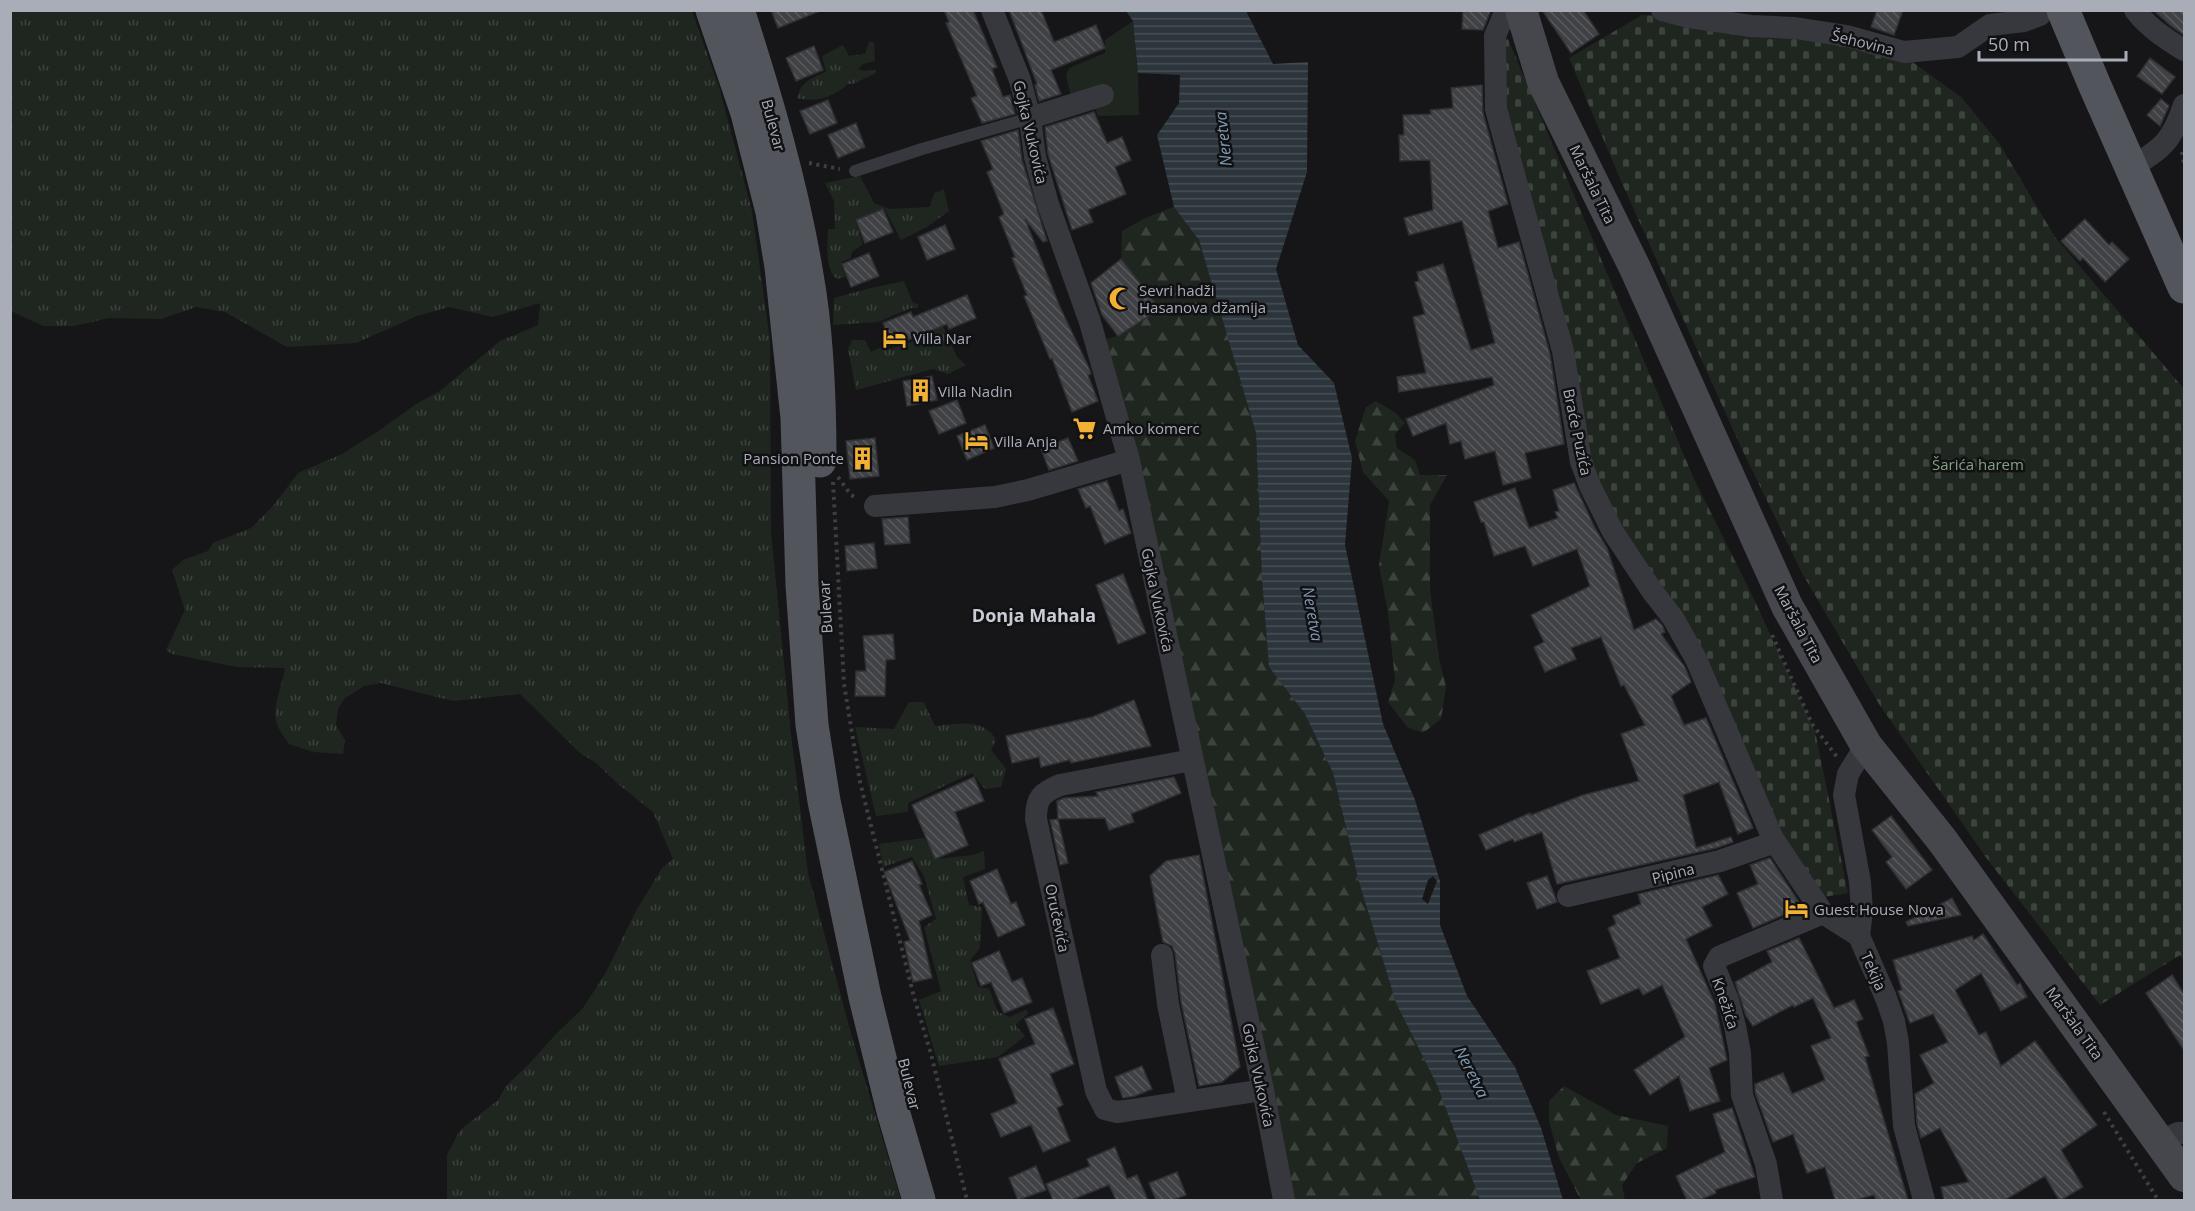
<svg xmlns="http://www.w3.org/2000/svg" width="2195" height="1211" font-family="'Open Sans',sans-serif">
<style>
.grass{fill:url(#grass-tufts)}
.forest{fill:url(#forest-firs)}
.cemetery{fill:url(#cemetery-stones)}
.pitch{fill:#1e261f}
.water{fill:url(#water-rules);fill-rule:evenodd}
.building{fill:url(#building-back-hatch);stroke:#303034;stroke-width:1.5}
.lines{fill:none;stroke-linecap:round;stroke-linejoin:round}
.path{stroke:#3d3f44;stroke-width:4;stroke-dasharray:3 4.5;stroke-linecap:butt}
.lane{stroke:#37383d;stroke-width:12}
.street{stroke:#37383d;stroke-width:22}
.secondary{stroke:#45474d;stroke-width:32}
.primary{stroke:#53555c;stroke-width:33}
.labels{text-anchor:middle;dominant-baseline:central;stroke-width:5;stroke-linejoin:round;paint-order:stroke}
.street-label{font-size:15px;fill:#a8adb8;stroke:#111113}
.poi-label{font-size:15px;fill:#a8adb8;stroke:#111113;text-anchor:start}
.park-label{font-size:15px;fill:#7fa381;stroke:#111113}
.water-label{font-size:16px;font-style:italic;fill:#7f9bb3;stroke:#111113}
.quarter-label{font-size:18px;font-weight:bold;fill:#c9ccd4;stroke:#111113}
</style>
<defs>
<pattern id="grass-tufts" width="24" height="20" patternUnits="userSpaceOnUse" patternTransform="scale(1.5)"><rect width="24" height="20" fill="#1e261f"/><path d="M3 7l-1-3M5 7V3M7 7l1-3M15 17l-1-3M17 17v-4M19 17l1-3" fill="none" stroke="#3c433d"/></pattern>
<pattern id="forest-firs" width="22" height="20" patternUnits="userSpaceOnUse" patternTransform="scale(1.5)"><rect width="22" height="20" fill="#1e261f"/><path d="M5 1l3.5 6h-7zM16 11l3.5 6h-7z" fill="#3c433d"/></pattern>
<pattern id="cemetery-stones" width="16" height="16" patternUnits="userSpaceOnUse" patternTransform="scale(1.5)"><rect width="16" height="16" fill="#1e261f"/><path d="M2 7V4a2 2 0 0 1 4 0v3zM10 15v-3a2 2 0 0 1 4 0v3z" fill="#3c433d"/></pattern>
<pattern id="water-rules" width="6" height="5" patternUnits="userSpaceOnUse" patternTransform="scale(1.5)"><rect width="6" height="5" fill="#2c353c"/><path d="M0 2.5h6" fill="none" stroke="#485056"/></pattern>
<pattern id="building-back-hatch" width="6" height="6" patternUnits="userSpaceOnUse" patternTransform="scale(1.5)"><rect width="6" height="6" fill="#404145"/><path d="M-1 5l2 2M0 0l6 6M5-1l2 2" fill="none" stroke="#595a5e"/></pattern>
</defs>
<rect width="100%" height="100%" fill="#161618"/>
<!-- grass -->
<g class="grass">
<path d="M11,10L692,11L719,87L752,211L770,340L771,532L791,734L808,873L852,1037L901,1200H447V1155L460,1130L498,1100L506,1086L530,1063L555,1035L583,1008L605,974L636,911L662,868L673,859L653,812L618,784L595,762L580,753L520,694L453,701L381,683L364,686L344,699L338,709L336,725L345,740L343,754L314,752L289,744C285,738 279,731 277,724C271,709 283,684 285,668L237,667L172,654L166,650L185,610L172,570L183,560L208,551L213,543L251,528L273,506L298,473L342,454L380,430L416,404L440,391L500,341L538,325L540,303L493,317L449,307L417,316L356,343L287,347L225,312L196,307L161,319L109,318L74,326H43L11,311Z"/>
<path d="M869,42H874L875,61L863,64L858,69L864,71L875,70L876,73L853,84H848C834,97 815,103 797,98C802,81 811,78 826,72L822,56L843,45L849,56L865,54Z"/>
<path d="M860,176L874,203L890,209L930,207L934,193L944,190L949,211L927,227L901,240L884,208L855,220L863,244L852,252L851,258L841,262L845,277L837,279C824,269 828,244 828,229H835L834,201L825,183Z"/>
<path d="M904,281L913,303L918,304V308H911L878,322L833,325L834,298L871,288Z"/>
<path d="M942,324L957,357L966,365L948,374L933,369L856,390L848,349L852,340H865L871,352L884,346L891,349L923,338L925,329Z"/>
<path d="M909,702H924L935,726C956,724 984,717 996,740L991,750L1006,769L1001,787L985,789L972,773L908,803V812L876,816L855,727L894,729Z"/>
<path d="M924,838L936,859L973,855L984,851L985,869L963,877L969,905L982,907L980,948L970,961L978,987L989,989L998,1012L1010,1017L1027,1009L1028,1014L1015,1025L1025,1036L998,1057L939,1066L919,1000L941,991L924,927L936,919L924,876L912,857L883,867L879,844Z"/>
</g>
<!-- forest -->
<g class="forest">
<path d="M1174,207L1199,239L1256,433L1262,579L1269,667L1305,714L1333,773L1359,882L1396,1003L1437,1085L1480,1200H1284L1095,342L1118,336L1160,309L1121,259L1122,231L1145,218Z"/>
<path d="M1376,401L1396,413L1405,423L1395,434L1397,448L1415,460L1420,475H1447L1430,505V589L1439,658L1446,687L1441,719L1423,733L1407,727L1388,702L1395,680L1388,613L1379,565L1389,501L1363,472L1355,441L1366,407Z"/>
<path d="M1564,1086L1616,1115L1668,1126L1667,1148L1637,1163L1622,1185L1625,1200H1581L1559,1158L1549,1121V1101Z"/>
</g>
<!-- cemetery -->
<g class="cemetery">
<path d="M1642,15L1702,18L1904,56L1961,97L1999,143L2055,237L2184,389V961L2180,955L2100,1005L1985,856L1879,704L1802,573L1740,445L1621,181L1569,58Z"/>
<path d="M1508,39L1694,479L1751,593L1815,731L1848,893L1823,897L1777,836L1606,508L1587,464L1509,129L1498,43Z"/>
</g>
<!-- pitch -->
<path class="pitch" d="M1133,21L1138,73L1139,115L1098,116L1093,104L1072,101L1066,76L1069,68L1105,53V40Z"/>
<!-- water -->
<path class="water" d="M1126,11H1246L1273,64L1308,62L1307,172L1276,269L1298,345L1334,383L1352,458L1345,545L1383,724L1415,800L1440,881V925L1467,996L1515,1067L1541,1128L1563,1200H1480L1437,1085L1396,1003L1359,882L1333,773L1305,714L1269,667L1262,579L1256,433L1199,240L1174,207L1157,135L1179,103L1180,75L1138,73L1133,21ZM1433,876L1437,881L1428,904L1422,899L1428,880Z"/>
<!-- building -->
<g class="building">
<path d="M771,10H819L820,11L778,28Z"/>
<path d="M944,10H973L997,67L992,69L1003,97L1010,95L1015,114L982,123L971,98L977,96L946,23L949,22Z"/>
<path d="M1009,10H1041L1054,42L1096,25L1105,48L1051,70L1061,94L1039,101L1035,85L1037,84Z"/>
<path d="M1463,10H1491L1483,30L1462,29Z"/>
<path d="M1542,10H1583L1599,34L1571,53Z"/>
<path d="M1877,10H1903L1894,35L1871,27Z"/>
<path d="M2153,10H2184V35L2171,26Z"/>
<path d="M814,46L823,70L796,81L786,58Z"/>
<path d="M2150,58L2175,77L2162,94L2137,76Z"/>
<path d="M1482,85L1483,113L1508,204L1488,211L1498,248L1519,242L1550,354L1564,444L1525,453L1531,478L1503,485L1495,451L1465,459L1461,441L1450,444L1446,423L1413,436L1406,419L1494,385L1492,377L1399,392L1397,377L1426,373L1413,317L1425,314L1415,282L1419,281L1417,272L1443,264L1471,350L1495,343L1462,221L1409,235L1404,218L1433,210L1430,160L1400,161L1399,135H1404L1403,115L1431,114L1430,110L1453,108L1451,88Z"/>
<path d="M2161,99L2169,106L2160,126L2147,115Z"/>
<path d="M828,100L837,123L810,134L800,111Z"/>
<path d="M1094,112L1107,143L1122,137L1131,160L1115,167L1126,194L1088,210L1093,222L1072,230L1048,154L1045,127Z"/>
<path d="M856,123L865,147L838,158L828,135Z"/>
<path d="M1018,130L1022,160L1047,241L1043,242L1025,219L1060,307L1090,370L1091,374L1088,375L1098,401L1072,412L1052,358L1050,359L1024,296L1027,295L1012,258L1015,257L999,217L1004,214L987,172L993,169L981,141Z"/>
<path d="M883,209L893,232L865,243L856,220Z"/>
<path d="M2085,219L2109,245L2112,242L2129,259L2105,282L2083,258L2080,261L2061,241Z"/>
<path d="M945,225L955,249L927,260L918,237Z"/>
<path d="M869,253L879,276L851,287L842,264Z"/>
<path d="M1121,259L1160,309L1118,336L1102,315L1091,283Z"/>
<path d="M967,295L976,318L949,329L947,324L893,346L883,323L911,312L913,317Z"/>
<path d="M932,376L937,400L907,406L903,381Z"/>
<path d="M957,400L966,423L939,434L929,411Z"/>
<path d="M985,425L994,448L967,460L957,436Z"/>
<path d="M875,438L879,476L850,479L846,441Z"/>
<path d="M1068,438L1078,461L1049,470L1041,449Z"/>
<path d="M1107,481L1119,511L1123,509L1131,533L1105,544L1090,506L1086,508L1078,489Z"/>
<path d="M1574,483L1595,528L1607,548L1634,630L1656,619L1662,625L1665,632L1661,634L1685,667L1691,682L1671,696L1684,725L1706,718L1753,828L1738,834L1719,782L1683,795L1696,848L1731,837L1733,842L1716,848L1557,884L1542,832L1514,842L1513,839L1486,850L1479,835L1530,813L1531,815L1583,795L1639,781L1621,734L1645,725L1624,685L1621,686L1601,637L1571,648L1576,659L1545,672L1534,647L1544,642L1531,615L1590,586L1577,549L1533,566L1525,546L1494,556L1484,522H1481L1474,502L1515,488L1529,528L1558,518L1555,512L1559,511L1553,490Z"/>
<path d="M908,517L910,543L885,545L882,519Z"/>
<path d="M874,543L877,568L847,571L845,546Z"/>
<path d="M1123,574L1146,633L1118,644L1096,585Z"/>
<path d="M893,634L895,659L886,660L885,696H855L856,671H866L863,636Z"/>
<path d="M1134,700L1151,746L1071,763L1070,760L1041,767L1039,757L1012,763L1006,736L1092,717Z"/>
<path d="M974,777L984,801L955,812L968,845L935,859L912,805Z"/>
<path d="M1174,777L1181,793L1131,814L1134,822L1109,830L1105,818L1058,819L1057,801L1064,798L1098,796L1096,792Z"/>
<path d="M1891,816L1932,870L1906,889L1886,862L1892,857L1872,830Z"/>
<path d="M1058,819L1068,863L1060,865L1050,820Z"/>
<path d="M1199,855L1240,1067L1222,1082L1199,1086L1181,1002L1175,953L1172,946L1163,942L1150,876L1166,861Z"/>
<path d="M1770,858L1802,907L1753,928L1737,893L1758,884L1750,865Z"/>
<path d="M912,861L922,884L919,885L932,915L919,921L932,978L913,982L904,942L910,940L884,872Z"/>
<path d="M997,869L1011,904L1016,902L1025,925L998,937L983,902L979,904L970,881Z"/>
<path d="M1718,875L1728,894L1702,907L1712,926L1686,939L1715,1004L1727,1060L1709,1068L1720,1101L1690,1111L1679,1076L1650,1095L1634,1070L1685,1037L1662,985L1643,995L1639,988L1601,1004L1587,971L1620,958L1608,928L1616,924L1613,916L1641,904L1638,894Z"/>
<path d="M1547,876L1557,902L1537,909L1527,883Z"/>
<path d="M1952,898L1961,915L1908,926L1906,922Z"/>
<path d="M1983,934L2017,985L2020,983L2027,997L2001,1011L1981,973L1955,990L1979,1035L1986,1032L2001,1066L2035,1041L2097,1125L2061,1150L2083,1187L2061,1200H2059L2045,1176L2005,1200H1944L1941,1187L1969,1182L1940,1128L1921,1138L1917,1124L1915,1094L1934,1083L1920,1055L1948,1042L1933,1014L1910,1023L1898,991L1902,990L1893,960L1972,936L1974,940Z"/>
<path d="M1799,938L1834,1008L1854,1000L1863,1019L1856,1022L1869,1056L1865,1057L1908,1200H1876L1874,1195L1856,1200H1835L1825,1167L1807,1173L1793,1134L1773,1142L1755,1092V1084L1783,1073L1792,1094L1825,1080L1811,1046L1831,1038L1813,998L1794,1007L1793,1005L1753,1026L1746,1016L1735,982L1772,962L1767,951Z"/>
<path d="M999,951L1012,982L1022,978L1032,1002L1004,1013L991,982L981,986L972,963Z"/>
<path d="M2172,975L2184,994V1050L2146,993Z"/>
<path d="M1053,1008L1074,1064L1050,1074L1063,1105L1057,1108L1070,1141L1043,1152L1031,1125L1001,1137L991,1114L1017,1103L999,1059L1035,1044L1025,1019Z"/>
<path d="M1142,1066L1152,1089L1135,1096L1123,1098L1115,1077Z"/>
<path d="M1732,1108L1755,1177L1715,1190L1716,1193L1700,1200H1687L1676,1176L1725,1152L1713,1114Z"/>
<path d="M1115,1147L1127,1179L1137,1175L1148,1200H1116L1109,1185L1071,1200H1053L1046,1184L1090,1166L1087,1159Z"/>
<path d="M1036,1166L1046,1190L1018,1200L1009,1178Z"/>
<path d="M1177,1172L1186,1195L1173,1200H1156L1149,1183Z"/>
</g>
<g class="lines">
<!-- path -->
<g class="path">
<path d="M2182,152L2184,163"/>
<path d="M809,163L840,169"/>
<path d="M838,477L851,495L857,498"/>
<path d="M833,482L844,684L860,782L914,997L931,1054L967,1200"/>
<path d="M1772,635L1812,724L1837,757"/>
<path d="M2104,1112L2158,1200"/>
</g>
<!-- lane -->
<path class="lane" d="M855,171L922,149L1030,118"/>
<!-- street -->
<g class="street">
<path d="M992,10L1020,80L1030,118L1035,157L1048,204L1090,322L1129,460L1263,1090L1284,1200"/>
<path d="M1509,10L1503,17L1495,36L1496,109L1563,351L1581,462L1590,486L1613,532L1652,591L1673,618L1696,659L1773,839L1823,913"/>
<path d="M1662,10L1689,17L1751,26L1795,28L1847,36L1904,52L1958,47L1990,25L2024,21L2040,15"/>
<path d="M2135,10C2147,27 2167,40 2184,50"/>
<path d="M1030,118L1103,95"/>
<path d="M2132,167C2163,148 2172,141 2184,105"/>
<path d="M875,506L995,497L1028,490L1129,460"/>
<path d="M1866,745L1848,774L1844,795L1860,882L1862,911L1859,936L1886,998L1894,1021L1898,1043L1904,1126L1924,1200"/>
<path d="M1192,760L1060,785C1041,793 1036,798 1036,819L1096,1091L1105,1109L1117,1112L1125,1111L1263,1090"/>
<path d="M1568,896L1720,861L1775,842"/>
<path d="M1162,955L1168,1004L1188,1101"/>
<path d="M2161,1141L2178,1133H2184"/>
<path d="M1772,1200L1766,1164L1742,1095L1740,1053L1735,1026L1728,1000L1714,966L1719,957L1823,913L1859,936"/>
</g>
<!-- secondary -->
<path class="secondary" d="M1521,10L1543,82L1635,268L1787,606L1866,745L1942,840L2184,1176"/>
<!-- primary -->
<g class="primary">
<path d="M712,10L747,113L772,212L781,267L797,418L802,585L812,725L824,801L865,997L893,1111L919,1200"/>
<path d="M738,10C766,97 792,184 807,275C818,336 820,399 820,461"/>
<path d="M2063,10L2095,86L2184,287"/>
</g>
</g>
<!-- icons -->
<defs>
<symbol id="mosque-bare" viewBox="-9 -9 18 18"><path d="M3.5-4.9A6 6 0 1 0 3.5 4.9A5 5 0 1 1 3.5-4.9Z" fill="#f2b134" stroke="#111113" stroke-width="2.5" paint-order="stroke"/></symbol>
<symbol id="hotel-bare" viewBox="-9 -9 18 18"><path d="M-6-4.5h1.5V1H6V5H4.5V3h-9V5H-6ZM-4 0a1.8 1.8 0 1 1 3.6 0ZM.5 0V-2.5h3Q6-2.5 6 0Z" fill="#f2b134" stroke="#111113" stroke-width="2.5" paint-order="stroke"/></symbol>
<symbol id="building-bare" viewBox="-9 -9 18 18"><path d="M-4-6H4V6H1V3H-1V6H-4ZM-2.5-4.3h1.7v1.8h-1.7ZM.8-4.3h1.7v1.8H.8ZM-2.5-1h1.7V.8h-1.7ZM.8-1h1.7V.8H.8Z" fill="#f2b134" stroke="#111113" stroke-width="2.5" paint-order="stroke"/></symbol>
<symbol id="supermarket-bare" viewBox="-9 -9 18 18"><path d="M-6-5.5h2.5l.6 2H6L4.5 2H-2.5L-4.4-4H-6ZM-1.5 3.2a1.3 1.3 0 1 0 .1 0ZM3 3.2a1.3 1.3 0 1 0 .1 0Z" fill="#f2b134" stroke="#111113" stroke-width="2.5" paint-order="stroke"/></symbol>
</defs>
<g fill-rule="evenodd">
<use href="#mosque-bare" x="1104" y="282" width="33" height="33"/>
<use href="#hotel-bare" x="878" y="322" width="33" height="33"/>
<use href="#building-bare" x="904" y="374" width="33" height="33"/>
<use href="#supermarket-bare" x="1068" y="412" width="33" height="33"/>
<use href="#hotel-bare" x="960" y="424" width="33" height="33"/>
<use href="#building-bare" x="846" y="442" width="33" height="33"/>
<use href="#hotel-bare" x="1780" y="892" width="33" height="33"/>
</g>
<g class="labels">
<!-- street labels -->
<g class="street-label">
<text transform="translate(1863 42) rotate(14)">Šehovina</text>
<text transform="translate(774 125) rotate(75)">Bulevar</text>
<text transform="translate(1031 132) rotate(77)">Gojka Vukovića</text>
<text transform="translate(1593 184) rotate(64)">Maršala Tita</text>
<text transform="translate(1578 432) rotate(78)">Braće Puzića</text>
<text transform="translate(1158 600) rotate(78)">Gojka Vukovića</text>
<text transform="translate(825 607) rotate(-93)">Bulevar</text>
<text transform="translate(1799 624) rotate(62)">Maršala Tita</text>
<text transform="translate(1673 873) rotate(-14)">Pipina</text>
<text transform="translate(1058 918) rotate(78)">Oručevića</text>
<text transform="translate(1874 971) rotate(66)">Tekija</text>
<text transform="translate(1726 1003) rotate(71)">Knežića</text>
<text transform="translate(2075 1023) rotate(54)">Maršala Tita</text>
<text transform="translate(1259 1075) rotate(78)">Gojka Vukovića</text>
<text transform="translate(910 1084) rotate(76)">Bulevar</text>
</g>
<!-- poi labels -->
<g class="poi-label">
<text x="1139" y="290">Sevri hadži<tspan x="1139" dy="17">Hasanova džamija</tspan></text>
<text x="913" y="338">Villa Nar</text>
<text x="938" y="391">Villa Nadin</text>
<text x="1103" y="428">Amko komerc</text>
<text x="994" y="441">Villa Anja</text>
<text x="844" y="458" text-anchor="end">Pansion Ponte</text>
<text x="1814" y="909">Guest House Nova</text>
</g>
<!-- park labels -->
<g class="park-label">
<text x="1978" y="464">Šarića harem</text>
</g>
<!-- water labels -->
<g class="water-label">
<text transform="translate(1223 139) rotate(-96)">Neretva</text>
<text transform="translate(1313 614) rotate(80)">Neretva</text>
<text transform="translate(1472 1072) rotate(63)">Neretva</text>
</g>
<!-- quarter labels -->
<g class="quarter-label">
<text x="1034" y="615">Donja Mahala</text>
</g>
</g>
<!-- border -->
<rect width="2195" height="1211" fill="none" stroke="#a8adb8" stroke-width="24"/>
<!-- scale -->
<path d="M1979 51v9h147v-9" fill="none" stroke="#a8adb8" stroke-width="3"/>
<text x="1988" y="51" font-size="18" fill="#a8adb8" stroke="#111113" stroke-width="4.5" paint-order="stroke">50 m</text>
</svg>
